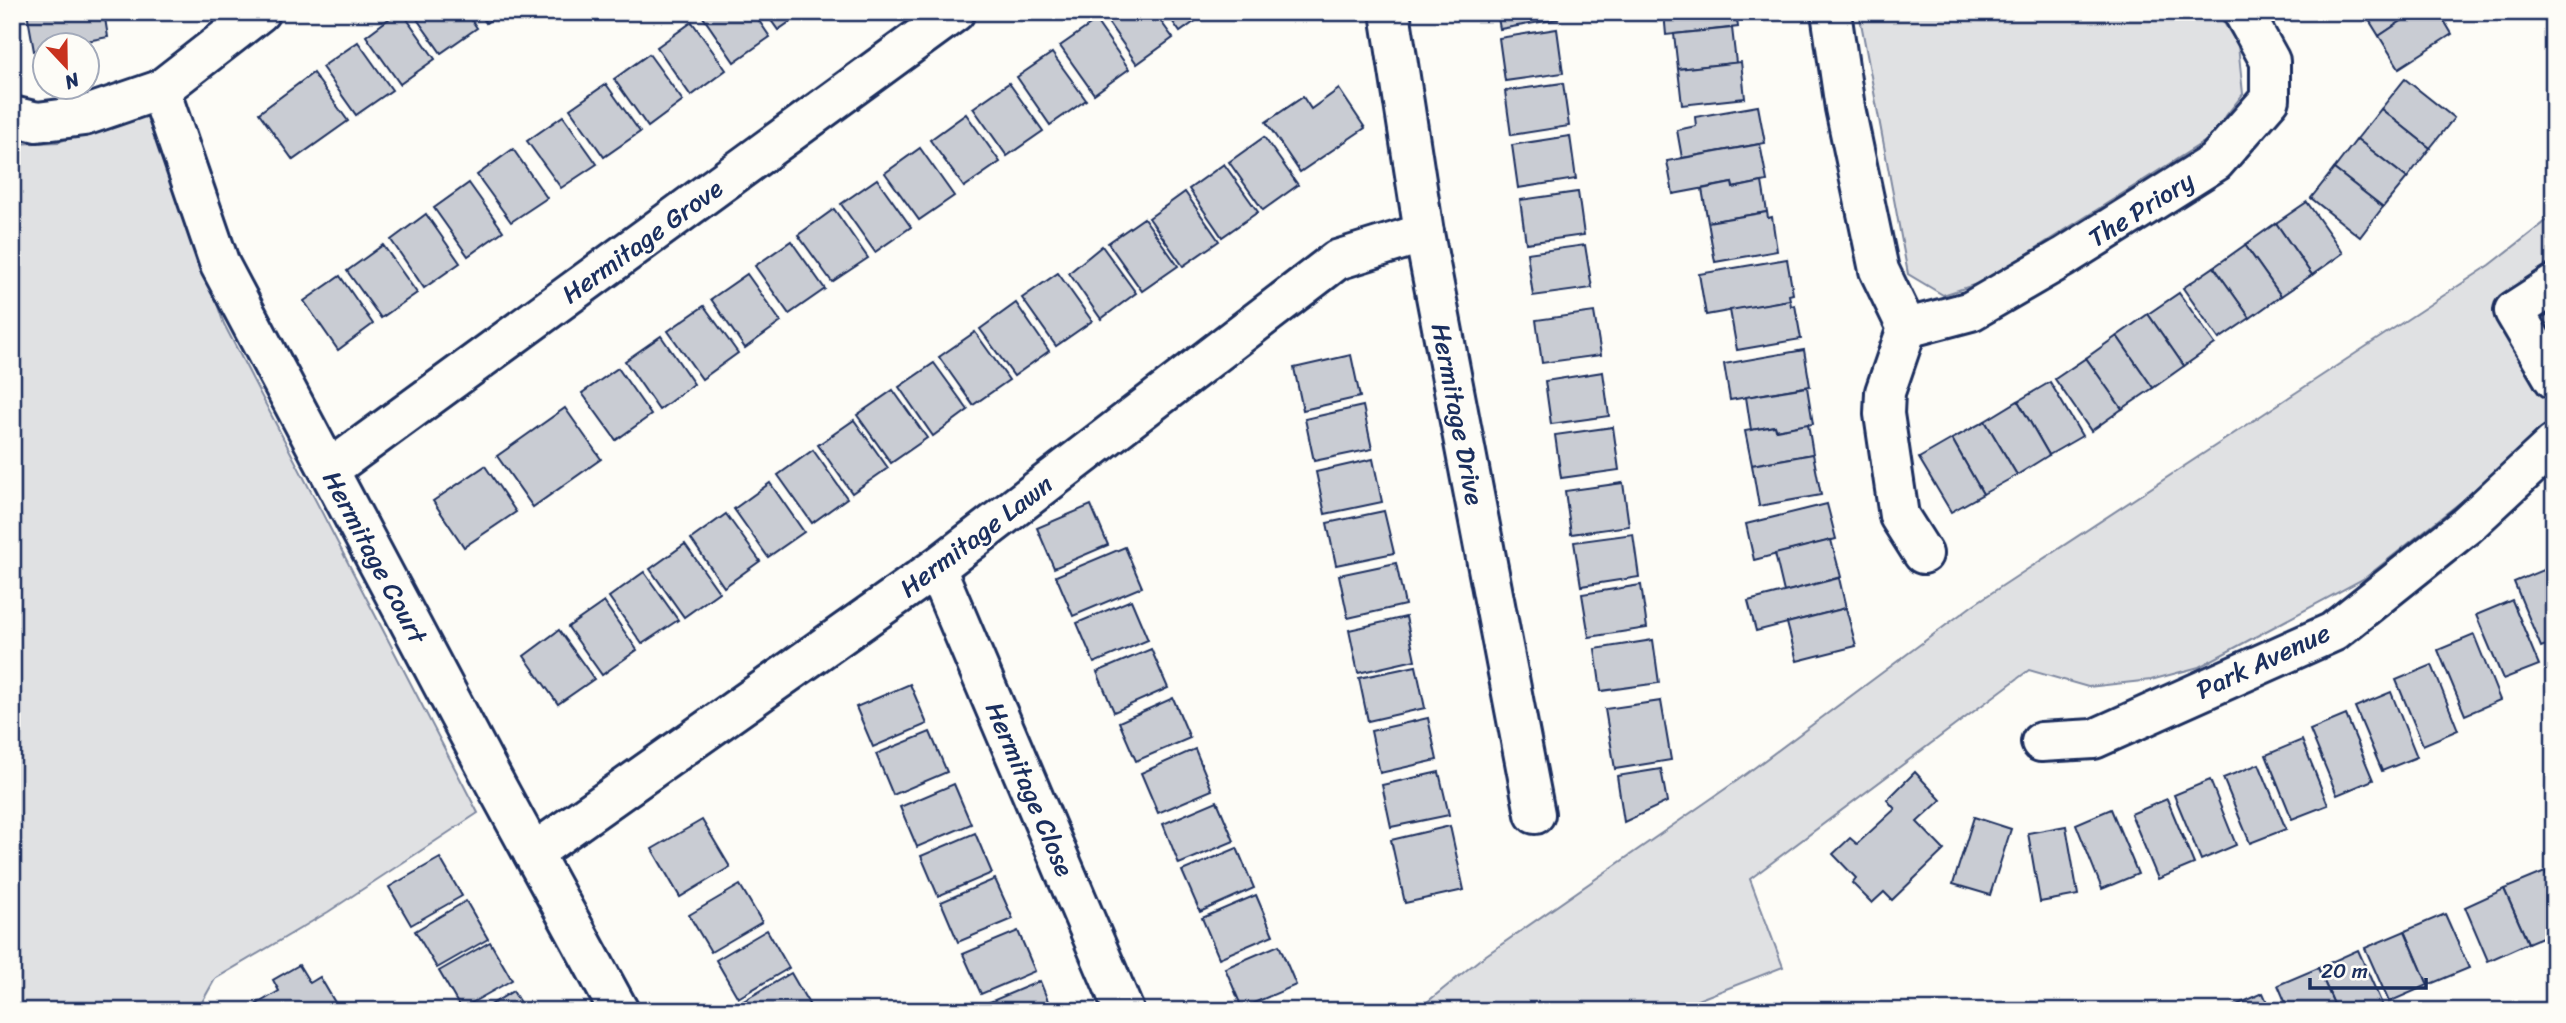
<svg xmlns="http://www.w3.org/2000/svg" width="2566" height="1023" font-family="Sriracha,sans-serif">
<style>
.green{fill:#e0e1e3;stroke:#7e88a0;stroke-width:2}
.building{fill:#c9ccd3;stroke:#1b2f5e;stroke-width:2}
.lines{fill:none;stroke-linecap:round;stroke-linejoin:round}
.minor-casing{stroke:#1b2f5e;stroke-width:44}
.minor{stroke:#fdfcf7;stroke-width:38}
.labels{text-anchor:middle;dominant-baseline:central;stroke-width:5;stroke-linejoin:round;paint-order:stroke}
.street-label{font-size:26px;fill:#1b2f5e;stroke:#fdfcf7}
</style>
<rect width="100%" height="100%" fill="#fdfcf7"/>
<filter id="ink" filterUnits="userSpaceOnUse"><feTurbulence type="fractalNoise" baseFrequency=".0143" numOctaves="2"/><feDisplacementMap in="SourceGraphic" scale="14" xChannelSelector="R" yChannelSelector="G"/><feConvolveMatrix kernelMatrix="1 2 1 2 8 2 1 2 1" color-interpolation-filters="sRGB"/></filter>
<g filter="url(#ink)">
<!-- green -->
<g class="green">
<path d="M1859,12H2217L2238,45L2243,94L2207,140L1983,282L1943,295L1908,274Z"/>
<path d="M133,112L153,117L224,324L478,813L328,912L215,979L197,1011H12V144L59,142Z"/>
<path d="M2554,215V428L2365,578L2199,667L2151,680L2088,687L2029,670L1750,879L1783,967L1669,1011H1416L1479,960L1738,780L1973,605L2490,265Z"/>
</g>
<!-- building -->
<g class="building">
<path d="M27,12H104L108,37L61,46H46V48L34,51Z"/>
<path d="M398,12H402L435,59L400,84L366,36Z"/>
<path d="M412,12H466L477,28L441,53Z"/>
<path d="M479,12H501L486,23Z"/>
<path d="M703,12H753L770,37L734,62L701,14Z"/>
<path d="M765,12H804L778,30Z"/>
<path d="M1108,12H1154L1173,38L1137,64L1103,15Z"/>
<path d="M1166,12H1208L1180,32Z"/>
<path d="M1497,12H1557L1558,19L1500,29Z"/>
<path d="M1664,12H1736L1738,27L1666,35Z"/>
<path d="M2364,12H2415L2379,36Z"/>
<path d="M2415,12H2439L2452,34L2399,68L2379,36Z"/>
<path d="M1096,21L1129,69L1094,94L1060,46Z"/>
<path d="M692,22L726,70L691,96L657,47Z"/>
<path d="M1732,28L1736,63L1678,69L1674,34Z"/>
<path d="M1557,29L1563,73L1505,81L1499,38Z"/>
<path d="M358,42L392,90L356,115L322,67Z"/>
<path d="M1052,53L1086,100L1050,125L1017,77Z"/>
<path d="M649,54L683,101L648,127L614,79Z"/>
<path d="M1741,62L1745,98L1682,105L1678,69Z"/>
<path d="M313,73L348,121L293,160L259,113Z"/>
<path d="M2405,79L2454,118L2430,148L2381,109Z"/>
<path d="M1009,83L1043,131L1007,156L973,108Z"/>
<path d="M1563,83L1569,126L1511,135L1505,91Z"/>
<path d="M606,84L640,132L604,157L570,109Z"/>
<path d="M1339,89L1365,128L1300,172L1266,122L1303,97L1311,109Z"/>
<path d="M1758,106L1765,143L1682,158L1677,130L1696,126L1695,117Z"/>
<path d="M2381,109L2430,148L2407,178L2357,139Z"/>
<path d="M966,114L1000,162L964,187L930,140Z"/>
<path d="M563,116L597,164L561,188L527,141Z"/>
<path d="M1570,136L1576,179L1518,188L1512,145Z"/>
<path d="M1264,137L1298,185L1263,210L1229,162Z"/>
<path d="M2357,139L2407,178L2383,207L2334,169Z"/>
<path d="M1760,144L1767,181L1733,188L1732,183L1673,194L1667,161Z"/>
<path d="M920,148L954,196L919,220L885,173Z"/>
<path d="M513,149L547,198L511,222L477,175Z"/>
<path d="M1224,164L1258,212L1222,237L1189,189Z"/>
<path d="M2334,169L2383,207L2360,237L2311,198Z"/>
<path d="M877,179L911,227L875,252L841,204Z"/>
<path d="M1762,182L1767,212L1708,222L1702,189L1732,183L1733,188Z"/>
<path d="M469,183L503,231L468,256L434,208Z"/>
<path d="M1185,192L1219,241L1183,266L1149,218Z"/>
<path d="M1578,192L1584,235L1526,243L1520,200Z"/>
<path d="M2307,202L2343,253L2312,275L2276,223Z"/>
<path d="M834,209L868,258L832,282L798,235Z"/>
<path d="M1767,212L1768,218L1772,217L1777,251L1715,262L1708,222Z"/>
<path d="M426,214L460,263L424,288L391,240Z"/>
<path d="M1144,218L1178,266L1142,291L1108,243Z"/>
<path d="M2276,223L2312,275L2281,296L2245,245Z"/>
<path d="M791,241L825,289L789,314L755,266Z"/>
<path d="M383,245L417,293L381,318L347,271Z"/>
<path d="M1585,245L1592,288L1533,296L1527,253Z"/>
<path d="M2245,245L2281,296L2250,318L2214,267Z"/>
<path d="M1102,246L1136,293L1101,319L1069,273Z"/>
<path d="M1787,259L1793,294L1789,295L1790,300L1706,315L1699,274Z"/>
<path d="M2214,267L2250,318L2219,339L2183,288Z"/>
<path d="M1058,273L1092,321L1056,346L1022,298Z"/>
<path d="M747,274L781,322L745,348L711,299Z"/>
<path d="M340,276L373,324L338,350L304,301Z"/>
<path d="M2179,293L2215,344L2184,366L2148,314Z"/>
<path d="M1790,300L1791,306L1795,305L1801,339L1737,350L1730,310Z"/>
<path d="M1016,303L1049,351L1014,376L980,329Z"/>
<path d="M704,306L738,353L702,379L668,331Z"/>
<path d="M1594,312L1601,355L1542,363L1536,320Z"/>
<path d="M2148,314L2184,366L2153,388L2117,336Z"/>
<path d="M975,332L1009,380L973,405L939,357Z"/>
<path d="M661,336L694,384L659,410L625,361Z"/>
<path d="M2117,336L2153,388L2122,409L2086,358Z"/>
<path d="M1804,350L1810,386L1730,400L1724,364Z"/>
<path d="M1351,355L1360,397L1303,410L1294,368Z"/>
<path d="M2086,358L2122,409L2091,431L2055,379Z"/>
<path d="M934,363L968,410L933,436L899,387Z"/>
<path d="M618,368L651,415L616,440L582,393Z"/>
<path d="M1603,372L1609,416L1551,424L1545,381Z"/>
<path d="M2050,382L2082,436L2049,455L2018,401Z"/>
<path d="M1807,387L1813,424L1776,430L1775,426L1751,430L1746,397Z"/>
<path d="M893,390L927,438L891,463L857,415Z"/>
<path d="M2018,401L2049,455L2017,475L1985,421Z"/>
<path d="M1363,406L1372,449L1314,461L1305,419Z"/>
<path d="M565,408L601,459L533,507L497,456Z"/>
<path d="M854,420L888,468L852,493L818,445Z"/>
<path d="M1985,421L2017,475L1983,494L1952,439Z"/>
<path d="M1808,424L1813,454L1752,465L1745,431L1775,426L1776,430Z"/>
<path d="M1613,427L1619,470L1561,478L1555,435Z"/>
<path d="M1952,439L1983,494L1951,512L1919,458Z"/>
<path d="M813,450L847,498L812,523L778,475Z"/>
<path d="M1813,454L1821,495L1759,506L1752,465Z"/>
<path d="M1373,459L1382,502L1325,514L1316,472Z"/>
<path d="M485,466L516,512L464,547L433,501Z"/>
<path d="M770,483L804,532L768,557L734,509Z"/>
<path d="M1623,483L1629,526L1571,534L1565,491Z"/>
<path d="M1827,504L1836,539L1754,560L1746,524Z"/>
<path d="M1091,505L1108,545L1054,568L1037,528Z"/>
<path d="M1384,511L1394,553L1336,565L1327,523Z"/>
<path d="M726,514L760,561L724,587L691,539Z"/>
<path d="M1633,534L1639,577L1581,586L1574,542Z"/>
<path d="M1831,540L1841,577L1784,592L1775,554Z"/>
<path d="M685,544L719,592L684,617L650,569Z"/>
<path d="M1125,547L1142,587L1073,616L1056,576Z"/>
<path d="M1396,563L1405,605L1348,618L1339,575Z"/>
<path d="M2550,567L2554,577V642L2541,647L2514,582Z"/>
<path d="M644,572L678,620L642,644L609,597Z"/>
<path d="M1839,578L1846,608L1756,631L1748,601Z"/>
<path d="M1641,585L1647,628L1589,637L1582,594Z"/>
<path d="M1131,600L1148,640L1094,663L1077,623Z"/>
<path d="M2512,600L2539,665L2503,679L2476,615Z"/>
<path d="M604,602L637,650L602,675L568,627Z"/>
<path d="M1846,608L1856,646L1797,661L1787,623Z"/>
<path d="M1406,617L1415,660L1358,673L1349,630Z"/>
<path d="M559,630L594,679L558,704L524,656Z"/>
<path d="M2474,635L2500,700L2465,715L2438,650Z"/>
<path d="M1653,640L1659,683L1601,691L1595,649Z"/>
<path d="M1151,649L1168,688L1114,712L1097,672Z"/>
<path d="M2432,665L2458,730L2423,745L2396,680Z"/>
<path d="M1416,666L1425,708L1368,721L1359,678Z"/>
<path d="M910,684L927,724L873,747L856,707Z"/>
<path d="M2391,692L2417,757L2382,771L2355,707Z"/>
<path d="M1173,698L1190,738L1136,761L1119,722Z"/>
<path d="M1661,701L1671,760L1615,769L1605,709Z"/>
<path d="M2346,715L2373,780L2337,795L2310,730Z"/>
<path d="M1428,718L1437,760L1380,773L1371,731Z"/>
<path d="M930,732L947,772L893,795L876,754Z"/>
<path d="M2302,740L2328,805L2292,819L2266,755Z"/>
<path d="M1195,749L1212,790L1158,813L1141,773Z"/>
<path d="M2259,764L2286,829L2250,843L2223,778Z"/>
<path d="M1661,769L1667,802L1624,822L1617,776Z"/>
<path d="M1439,772L1449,815L1391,827L1382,785Z"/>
<path d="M1915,772L1941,800L1917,822L1944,850L1892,900L1884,892L1872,903L1852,883L1856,878L1833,854L1850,838L1857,844L1895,809L1887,800Z"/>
<path d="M2210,780L2236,845L2201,860L2174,795Z"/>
<path d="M954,784L971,824L917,847L900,807Z"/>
<path d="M2167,799L2194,864L2158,879L2131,814Z"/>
<path d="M1217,801L1234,841L1179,864L1163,824Z"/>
<path d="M2111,809L2138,874L2102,889L2076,824Z"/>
<path d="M1974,817L2011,829L1990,895L1953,884Z"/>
<path d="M702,820L730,867L680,897L652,849Z"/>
<path d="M1450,826L1464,890L1405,903L1391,840Z"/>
<path d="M2066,826L2078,895L2040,902L2028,833Z"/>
<path d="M975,833L992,873L938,896L921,856Z"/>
<path d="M1237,848L1254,888L1200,912L1182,871Z"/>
<path d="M440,858L462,896L411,925L389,887Z"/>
<path d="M2545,872L2554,893V932L2528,943L2504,889Z"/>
<path d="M995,879L1013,919L958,942L941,902Z"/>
<path d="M740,885L762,922L711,952L689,915Z"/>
<path d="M2504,889L2528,943L2488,961L2465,907Z"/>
<path d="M1256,895L1273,935L1219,958L1202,918Z"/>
<path d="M466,901L488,939L437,968L415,931Z"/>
<path d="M2445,914L2469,968L2428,985L2405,931Z"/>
<path d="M767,930L789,968L738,998L716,960Z"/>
<path d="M1018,931L1035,971L981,994L963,954Z"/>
<path d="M2405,931L2428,985L2389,1002L2365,948Z"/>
<path d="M490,942L512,980L461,1009L439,971Z"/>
<path d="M1279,945L1296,985L1242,1008L1225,968Z"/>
<path d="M2358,950L2382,1004L2366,1011H2337L2318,968Z"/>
<path d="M299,965L310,983L320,977L340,1011H245L279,991L273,980Z"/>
<path d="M2318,968L2337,1011H2289L2278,985Z"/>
<path d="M791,973L813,1011H745L740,1003Z"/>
<path d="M1040,981L1052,1011H988L985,1004Z"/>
<path d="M513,991L525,1011H481Z"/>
<path d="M2263,993L2271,1011H2223Z"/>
</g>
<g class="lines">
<defs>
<g id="minor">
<path d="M1390,12L1424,233L1535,814"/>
<path d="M1831,12L1845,108L1879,270L1907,328L1885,392L1884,414L1899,516L1923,554"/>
<path d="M160,90L220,265L498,789L619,1011"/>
<path d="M12,116L37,122L84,116L160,90L260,12"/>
<path d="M2554,285L2514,311L2554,379"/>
<path d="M1907,328L1971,311L2064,257L2215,162L2270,99V61L2243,12"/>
<path d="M329,470L955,12"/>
<path d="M936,568L1124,1011"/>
<path d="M2041,742L2094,739L2333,632L2467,525L2554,444"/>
<path d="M533,853L936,568L1337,260L1424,233"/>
</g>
</defs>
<!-- minor casing -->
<use href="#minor" class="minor-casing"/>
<!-- minor -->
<use href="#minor" class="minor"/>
</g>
</g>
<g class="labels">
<!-- street labels -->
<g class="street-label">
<text transform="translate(2141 209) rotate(-32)">The Priory</text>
<text transform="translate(642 241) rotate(-36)">Hermitage Grove</text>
<text transform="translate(1458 414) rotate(79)">Hermitage Drive</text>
<text transform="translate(976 536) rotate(-37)">Hermitage Lawn</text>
<text transform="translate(375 557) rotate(62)">Hermitage Court</text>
<text transform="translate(2263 661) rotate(-25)">Park Avenue</text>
<text transform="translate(1030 789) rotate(67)">Hermitage Close</text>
</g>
</g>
<!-- margin -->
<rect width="2566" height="1023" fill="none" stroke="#fdfcf7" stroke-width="42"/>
<rect x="21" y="21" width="2524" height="981" fill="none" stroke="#1b2f5e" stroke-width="2.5" filter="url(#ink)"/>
<!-- north arrow -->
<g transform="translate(66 66) rotate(158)"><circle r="33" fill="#fdfcf7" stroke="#a3aaba" stroke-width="2"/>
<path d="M0-5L12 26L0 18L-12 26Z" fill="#c8321e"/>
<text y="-10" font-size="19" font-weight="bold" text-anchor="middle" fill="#1b2f5e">N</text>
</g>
<!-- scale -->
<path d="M2310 978v10h116v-10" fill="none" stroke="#1b2f5e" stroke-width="3.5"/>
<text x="2321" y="978" font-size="21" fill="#1b2f5e" stroke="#fdfcf7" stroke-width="5" paint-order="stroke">20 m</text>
</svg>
